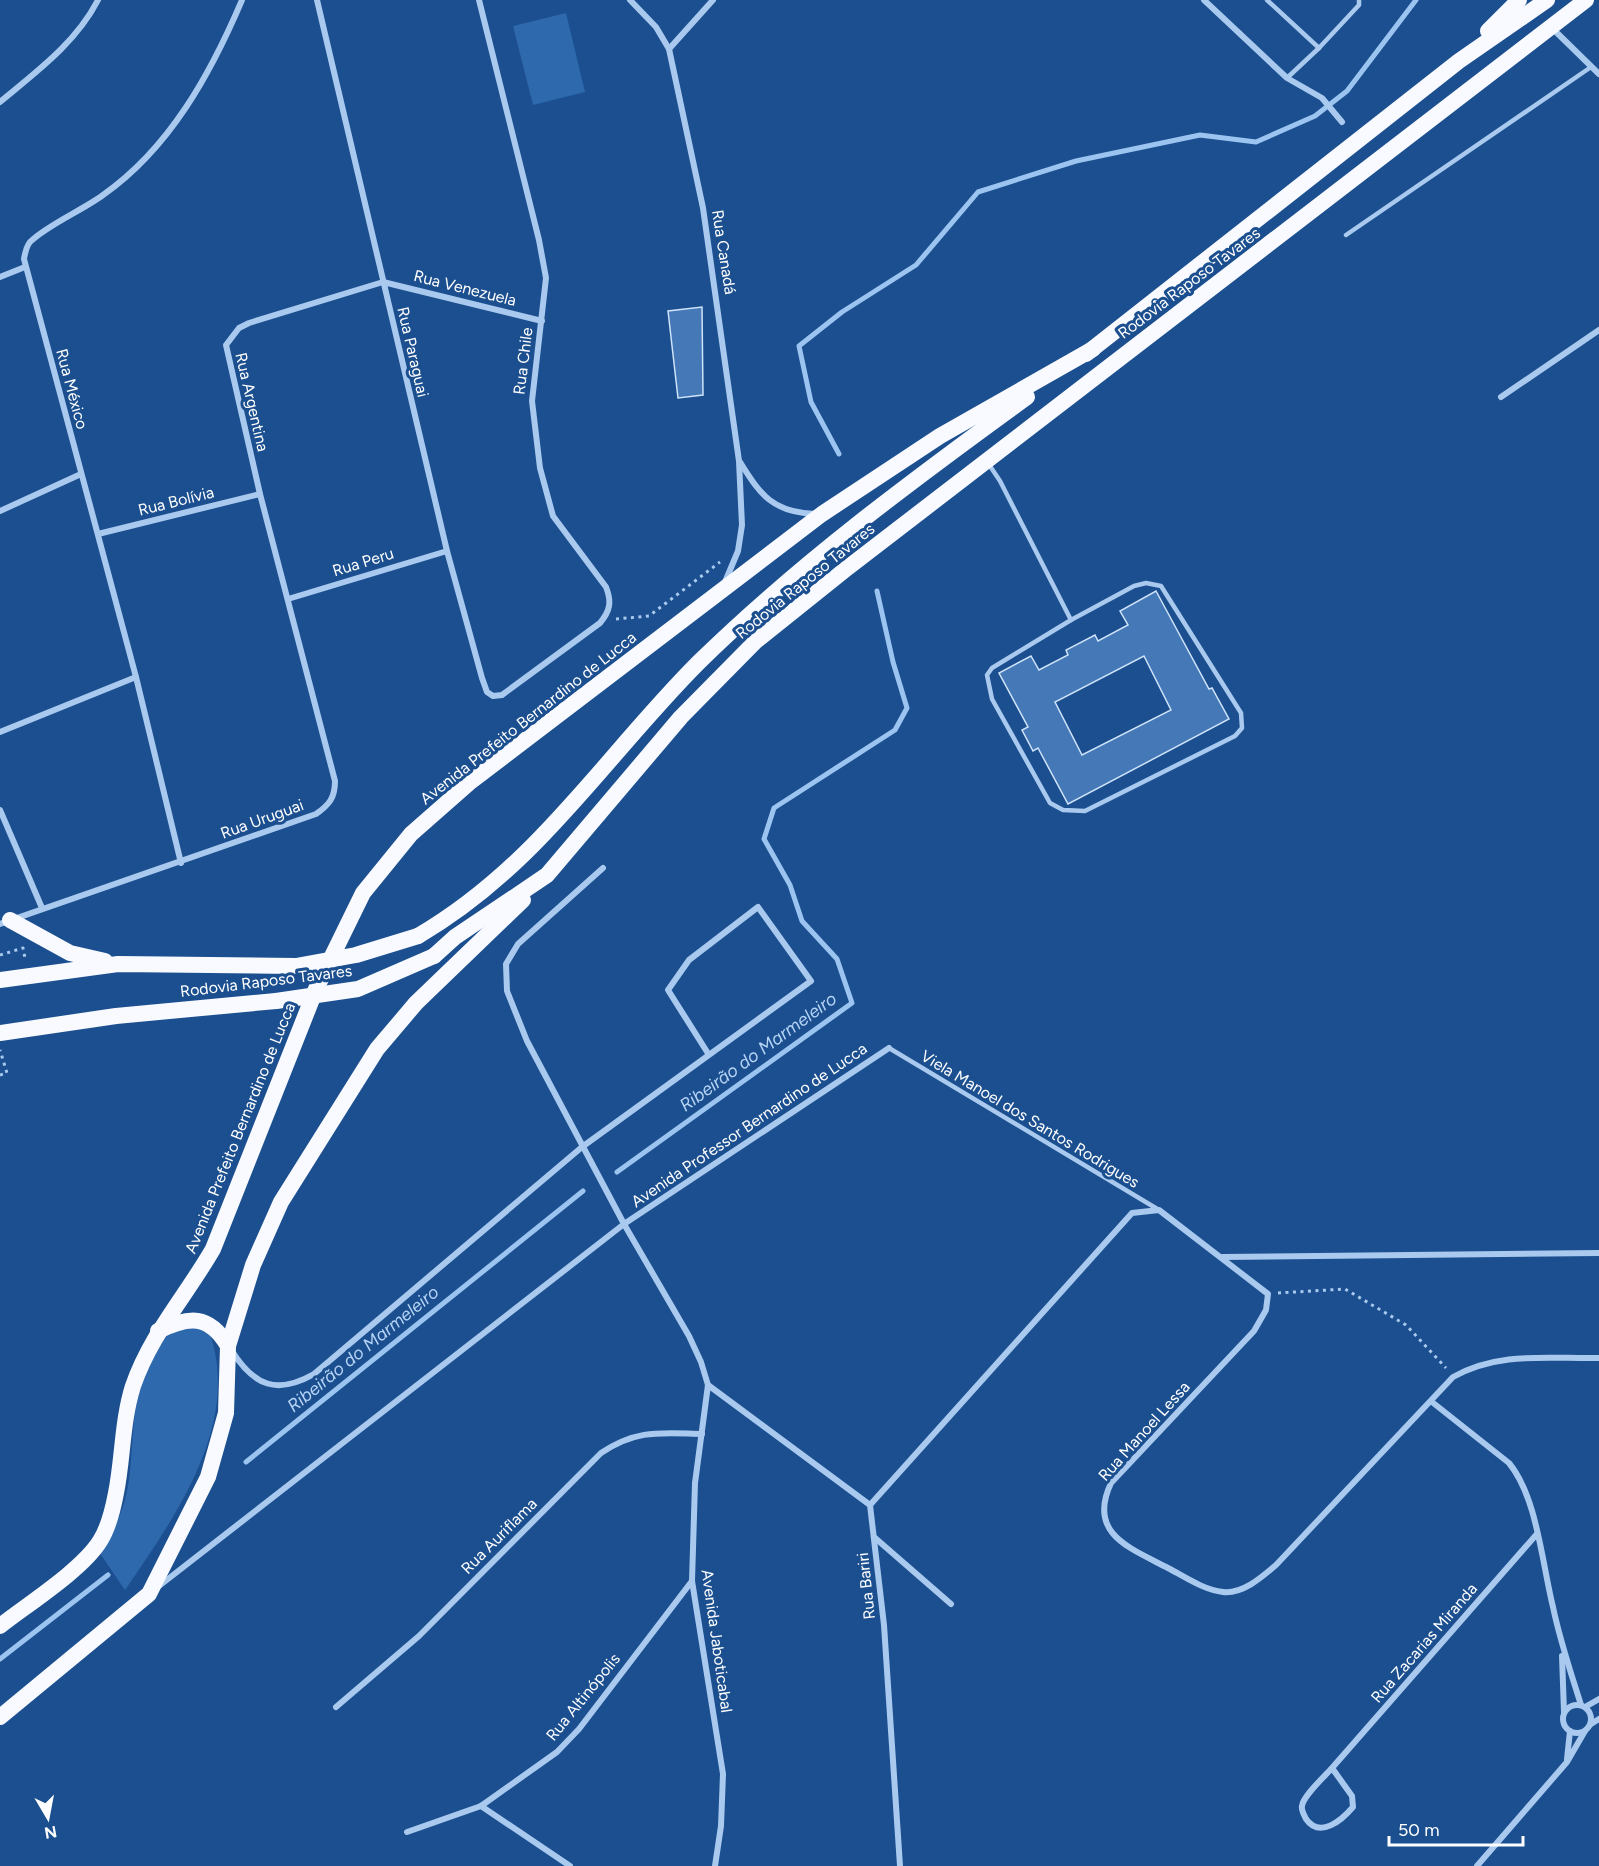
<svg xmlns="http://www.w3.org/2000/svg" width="1599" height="1866" font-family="Figtree,sans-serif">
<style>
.green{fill:#2e69ad}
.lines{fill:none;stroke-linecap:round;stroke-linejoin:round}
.stream{stroke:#9cc4f0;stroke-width:5}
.building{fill:#4478b7;stroke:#cfe3fa;stroke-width:1.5;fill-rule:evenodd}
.path{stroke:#a9c9ee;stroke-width:3;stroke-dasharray:3 4.5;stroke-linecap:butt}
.service{stroke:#a9c9ee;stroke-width:4.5}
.minor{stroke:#a9c9ee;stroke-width:6}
.trunk{stroke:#f8faff;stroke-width:16}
.trunk-bridge{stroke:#f8faff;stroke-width:16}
.labels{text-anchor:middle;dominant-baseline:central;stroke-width:6;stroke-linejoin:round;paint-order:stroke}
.street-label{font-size:16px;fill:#fff;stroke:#1b4f8f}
.water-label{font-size:18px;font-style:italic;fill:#b5d3f5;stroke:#1b4f8f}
</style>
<rect width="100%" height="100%" fill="#1b4f8f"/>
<!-- green -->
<g class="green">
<path d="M566,13L585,92L533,105L513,26Z"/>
<path d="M207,1326C245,1419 176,1516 125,1590L97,1549C142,1505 125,1447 139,1393C145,1371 157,1351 169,1332Z"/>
</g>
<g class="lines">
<!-- stream -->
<g class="stream">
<path d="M839,454L811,402L799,346L842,312L916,265L978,192L1076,161L1200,135L1256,142L1315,116L1347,91L1416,0"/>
<path d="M617,1172L852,1003L837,959L802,921L790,885L764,839L774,808L895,730L907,708L893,662L877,591"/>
<path d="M246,1462L583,1191"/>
<path d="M0,1659L108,1575"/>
</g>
</g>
<!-- building -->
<g class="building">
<path d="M702,307L703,395L678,398L668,311Z"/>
<path d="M1156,591L1209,689L1212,688L1229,719L1068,804L1038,748L1033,751L1022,730L1028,727L999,673L1031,656L1039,670L1068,655L1066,650L1095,635L1098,641L1128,625L1120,611ZM1144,656L1171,710L1082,755L1055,702Z"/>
</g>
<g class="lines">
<!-- path -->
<g class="path">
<path d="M616,619L649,616L720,562"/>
<path d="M0,955L23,948L25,958L22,959"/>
<path d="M0,1075L7,1073L0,1050"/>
<path d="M1278,1293L1345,1289L1406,1325L1446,1368"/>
</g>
<!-- service -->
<g class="service">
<path d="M1267,0L1319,48"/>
<path d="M1287,78L1319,48L1359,5V0"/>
<path d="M1346,235L1591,67"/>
<path d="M988,463L1000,481L1071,620"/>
<path d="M1146,583L1161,586L1241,713L1242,728L1235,736L1085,811L1063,810L1050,803L992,699L987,675L992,668L1071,620L1134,586Z"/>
<path d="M889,1048L1159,1210"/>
</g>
<!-- minor -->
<g class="minor">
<path d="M317,0L447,551L482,678L487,692L493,696L502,695L600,623C610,611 612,602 606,587L553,516L540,468L532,401L546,278L539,240L479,0"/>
<path d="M630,0L656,27L669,49L703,208L739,461L742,525L738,551L725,582"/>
<path d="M1204,0L1287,78L1322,98L1342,122"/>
<path d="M1552,28L1599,74"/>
<path d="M669,49L713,0"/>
<path d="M0,102C36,72 76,43 98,0"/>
<path d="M0,277L25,267"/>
<path d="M383,282L542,321"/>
<path d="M1501,397L1599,330"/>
<path d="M740,462C761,496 773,512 815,514"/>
<path d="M0,511L81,474"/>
<path d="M98,534L260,494"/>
<path d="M288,599L447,551"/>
<path d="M0,732L136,677"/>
<path d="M0,810L42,908"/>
<path d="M181,863L136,677L24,259C25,253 26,247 30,242C47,225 83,210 103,195C170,148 211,73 242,0"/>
<path d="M603,868L518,944L506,964L507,991L527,1041L624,1224L689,1336L701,1362L708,1385L695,1483L692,1581L723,1774L721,1826L715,1866"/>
<path d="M0,924L316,814C329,805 335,798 335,781L260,494L226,345L239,328L249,323L383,282"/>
<path d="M1222,1257L1599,1253"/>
<path d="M232,1351C254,1386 277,1395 314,1374L582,1147L811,981L758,907L689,960L668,990L709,1055"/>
<path d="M708,1385L870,1505L884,1625L900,1866"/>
<path d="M1432,1402L1509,1463C1537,1497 1542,1563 1553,1607C1560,1641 1571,1673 1581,1705"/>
<path d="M870,1505L1132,1213L1159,1210L1268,1294L1266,1310L1254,1331L1111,1483C1087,1534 1130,1548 1168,1568C1185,1577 1204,1590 1223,1592C1243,1594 1262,1577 1276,1565L1453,1377C1499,1351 1548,1359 1599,1358"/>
<path d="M874,1537L951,1604"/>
<path d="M159,1586L624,1224L889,1048"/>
<path d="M1562,1656L1564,1712"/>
<circle cx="1577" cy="1719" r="14"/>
<path d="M336,1707L419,1636L601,1453C637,1429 660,1433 702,1434"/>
<path d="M1585,1707L1599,1699"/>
<path d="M1591,1724L1599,1719"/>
<path d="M1567,1759L1570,1731"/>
<path d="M1332,1768L1352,1796L1353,1807C1342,1820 1320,1839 1306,1819C1304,1815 1301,1810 1302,1806C1303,1796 1325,1776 1332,1768L1536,1535"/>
<path d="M481,1806L570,1866"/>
<path d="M407,1832L481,1806L557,1752L579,1729L692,1581"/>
<path d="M1477,1866L1567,1762L1585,1731"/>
</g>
<!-- trunk -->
<g class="trunk">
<path d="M1488,31L1519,0"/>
<path d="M1086,354L1459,61L1547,0"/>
<path d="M10,920L70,953L105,961"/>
<path d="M418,936C538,866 604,757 699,662C799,564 914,479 1027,397"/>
<path d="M434,956L455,937L547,875L681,717L756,641L846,569L1586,0"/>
<path d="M0,980L118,964L296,966"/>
<path d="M0,1033L116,1016L276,1001"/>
<path d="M158,1331C189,1316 209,1314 228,1346"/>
<path d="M0,1626C28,1604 82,1570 100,1541C109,1527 113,1509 116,1493C123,1458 122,1421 133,1386C151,1334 186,1296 213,1249L316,989L363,893L411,834L469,783L822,514L940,436L1093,349"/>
<path d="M0,1717L149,1594L208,1477L226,1413L228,1346L253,1265L281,1202L377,1049L416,1003L523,900"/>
</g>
<!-- trunk-bridge -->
<g class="trunk-bridge">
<path d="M296,966L356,955L418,936"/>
<path d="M276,1001L358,989L434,956"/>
</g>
</g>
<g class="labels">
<!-- street labels -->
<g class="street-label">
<text transform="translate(724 252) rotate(81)">Rua Canadá</text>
<text transform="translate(1189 283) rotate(-37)">Rodovia Raposo Tavares</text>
<text transform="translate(465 288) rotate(14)">Rua Venezuela</text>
<text transform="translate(413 352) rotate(77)">Rua Paraguai</text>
<text transform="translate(523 361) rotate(-83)">Rua Chile</text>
<text transform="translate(72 389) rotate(75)">Rua México</text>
<text transform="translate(252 402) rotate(77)">Rua Argentina</text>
<text transform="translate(176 501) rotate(-14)">Rua Bolívia</text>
<text transform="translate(363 562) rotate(-17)">Rua Peru</text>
<text transform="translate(805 581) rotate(-39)">Rodovia Raposo Tavares</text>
<text transform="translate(528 718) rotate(-38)">Avenida Prefeito Bernardino de Lucca</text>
<text transform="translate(262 819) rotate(-20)">Rua Uruguai</text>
<text transform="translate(266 981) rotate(-7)">Rodovia Raposo Tavares</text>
<text transform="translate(1030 1119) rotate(31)">Viela Manoel dos Santos Rodrigues</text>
<text transform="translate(749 1125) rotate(-34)">Avenida Professor Bernardino de Lucca</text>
<text transform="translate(240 1128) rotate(-68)">Avenida Prefeito Bernardino de Lucca</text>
<text transform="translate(1144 1431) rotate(-48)">Rua Manoel Lessa</text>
<text transform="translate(499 1536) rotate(-45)">Rua Auriflama</text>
<text transform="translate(866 1586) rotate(-96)">Rua Bariri</text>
<text transform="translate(717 1641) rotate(82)">Avenida Jaboticabal</text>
<text transform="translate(1424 1643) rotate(-49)">Rua Zacarias Miranda</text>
<text transform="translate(583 1697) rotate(-51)">Rua Altinópolis</text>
</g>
<!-- water labels -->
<g class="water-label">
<text transform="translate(758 1052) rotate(-36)">Ribeirão do Marmeleiro</text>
<text transform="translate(363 1349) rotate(-39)">Ribeirão do Marmeleiro</text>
</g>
</g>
<!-- north arrow -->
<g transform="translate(48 1818) rotate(170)" stroke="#1b4f8f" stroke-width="4.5" paint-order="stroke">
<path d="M0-4.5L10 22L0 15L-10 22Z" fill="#ffffff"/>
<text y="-9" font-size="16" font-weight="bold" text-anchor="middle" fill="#ffffff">N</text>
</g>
<!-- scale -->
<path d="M1389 1836v9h134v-9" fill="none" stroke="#ffffff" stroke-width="3"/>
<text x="1398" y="1836" font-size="18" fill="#ffffff" stroke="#1b4f8f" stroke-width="4.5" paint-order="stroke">50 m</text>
</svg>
